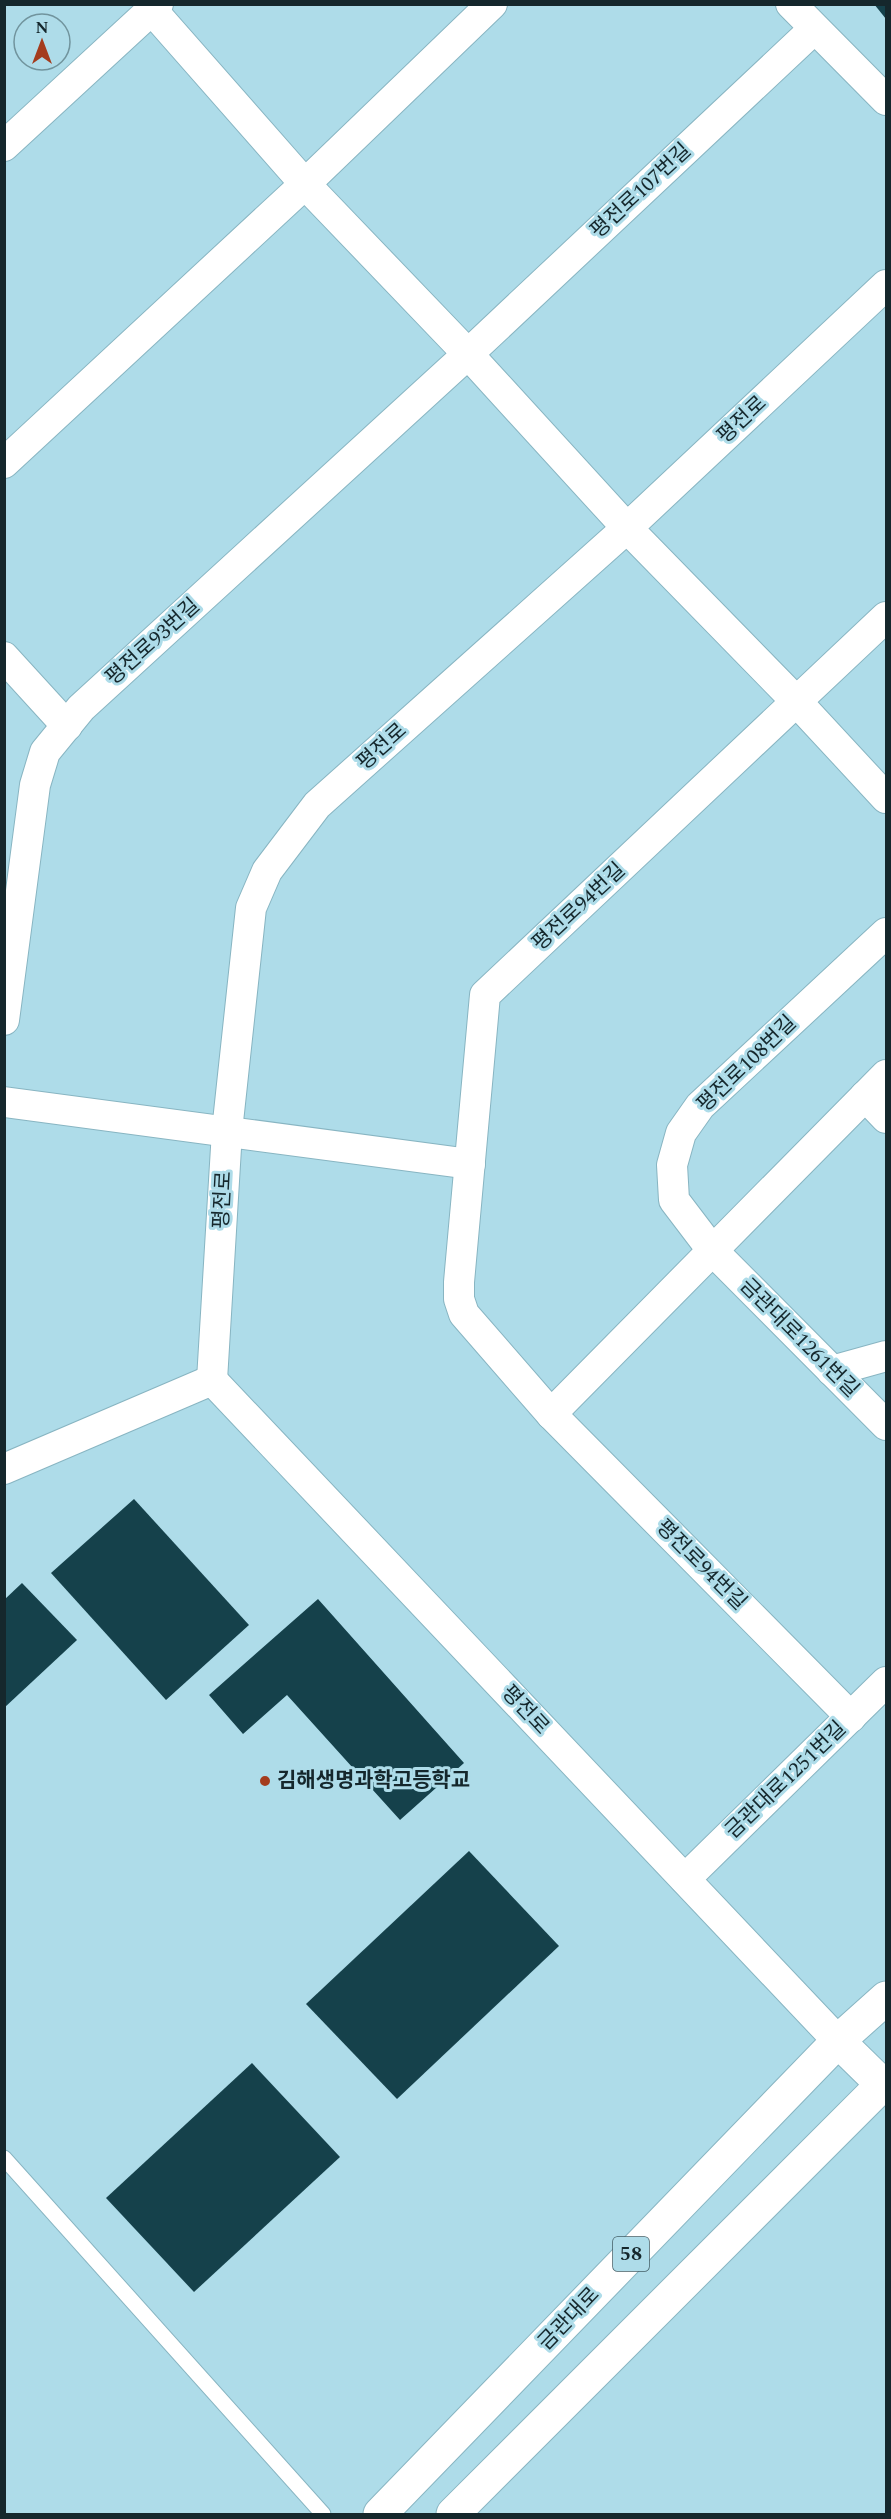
<svg xmlns="http://www.w3.org/2000/svg" width="891" height="2519" font-family="Spectral,'Noto Sans KR',serif">
<style>
.building{fill:#15414b}
.lines{fill:none;stroke-linecap:round;stroke-linejoin:round}
.lane-casing{stroke:#88b5c2;stroke-width:17}
.street-casing{stroke:#88b5c2;stroke-width:32}
.secondary-casing{stroke:#88b5c2;stroke-width:35}
.primary-casing{stroke:#88b5c2;stroke-width:35}
.lane{stroke:#fff;stroke-width:15}
.street{stroke:#fff;stroke-width:30}
.secondary{stroke:#fff;stroke-width:33}
.primary{stroke:#fff;stroke-width:33}
.poi-dot{fill:#a43c1d;stroke:#aedce9;stroke-width:2}
.labels{text-anchor:middle;dominant-baseline:central;stroke-width:6;stroke-linejoin:round;paint-order:stroke}
.shield{fill:#aedce9;stroke:#435d65;stroke-width:1.5}
.shield-label{font-size:20px;font-weight:bold;fill:#15272c}
.street-label{font-size:21px;fill:#15272c;stroke:#aedce9}
.poi-label{font-size:21px;font-weight:bold;fill:#15272c;stroke:#aedce9;text-anchor:start}
</style>
<rect width="100%" height="100%" fill="#aedce9"/>
<!-- building -->
<g class="building">
<path d="M874,4H886V19Z"/>
<path d="M134,1499L249,1625L166,1700L51,1573Z"/>
<path d="M22,1583L77,1640L4,1708V1600Z"/>
<path d="M318,1599L464,1763L400,1820L287,1695L243,1734L209,1695Z"/>
<path d="M469,1851L559,1946L397,2099L306,2004Z"/>
<path d="M252,2063L340,2157L194,2292L106,2198Z"/>
</g>
<g class="lines">
<defs>
<path id="lane" d="M4,2158L323,2514"/>
<g id="street">
<path d="M150,4L152,10L305,184L468,354L627,528L797,702L886,798"/>
<path d="M791,4L886,100"/>
<path d="M4,146L158,4"/>
<path d="M4,463L305,184L492,4"/>
<path d="M4,657L67,726"/>
<path d="M886,933L700,1106L681,1133L672,1165L674,1200L712,1250L886,1425"/>
<path d="M4,1020L35,785L45,752L81,708L468,354L814,29"/>
<path d="M865,1096L886,1118"/>
<path d="M4,1102L470,1164"/>
<path d="M832,1371L886,1356"/>
<path d="M212,1380L227,1131L251,908L267,871L317,805L627,528L886,285"/>
<path d="M551,1414L886,1075"/>
<path d="M4,1469L212,1380L838,2041"/>
<path d="M851,1717L551,1414L464,1314L459,1299V1282L485,995L886,617"/>
<path d="M685,1879L886,1682"/>
</g>
<path id="secondary" d="M838,2041L886,2088"/>
<g id="primary">
<path d="M380,2514L838,2041L886,1998"/>
<path d="M453,2514L886,2081"/>
</g>
</defs>
<!-- lane casing -->
<use href="#lane" class="lane-casing"/>
<!-- street casing -->
<use href="#street" class="street-casing"/>
<!-- secondary casing -->
<use href="#secondary" class="secondary-casing"/>
<!-- primary casing -->
<use href="#primary" class="primary-casing"/>
<!-- lane -->
<use href="#lane" class="lane"/>
<!-- street -->
<use href="#street" class="street"/>
<!-- secondary -->
<use href="#secondary" class="secondary"/>
<!-- primary -->
<use href="#primary" class="primary"/>
</g>
<!-- markers -->
<circle class="poi-dot" cx="265" cy="1781" r="6"/>
<g class="labels">
<!-- shield labels -->
<rect class="shield" x="613" y="2237" width="36" height="34" rx="4.5"/>
<g class="shield-label">
<text x="631" y="2254">58</text>
</g>
<!-- street labels -->
<g class="street-label">
<text transform="translate(641 191) rotate(-43)">평전로107번길</text>
<text transform="translate(742 420) rotate(-43)">평전로</text>
<text transform="translate(153 642) rotate(-42)">평전로93번길</text>
<text transform="translate(382 747) rotate(-42)">평전로</text>
<text transform="translate(579 907) rotate(-43)">평전로94번길</text>
<text transform="translate(747 1064) rotate(-44)">평전로108번길</text>
<text transform="translate(223 1200) rotate(-87)">평전로</text>
<text transform="translate(799 1338) rotate(45)">금관대로1261번길</text>
<text transform="translate(701 1565) rotate(45)">평전로94번길</text>
<text transform="translate(525 1710) rotate(47)">평전로</text>
<text transform="translate(786 1780) rotate(-44)">금관대로1251번길</text>
<text transform="translate(569 2319) rotate(-46)">금관대로</text>
</g>
<!-- poi labels -->
<g class="poi-label">
<text x="277" y="1781">김해생명과학고등학교</text>
</g>
</g>
<!-- border -->
<rect width="891" height="2519" fill="none" stroke="#15272c" stroke-width="12"/>
<!-- north arrow -->
<g transform="translate(42 42)"><circle r="28" fill="#aedce9" stroke="#71949d" stroke-width="1.5"/>
<path d="M0-4.5L10 22L0 15L-10 22Z" fill="#a43c1d"/>
<text y="-9" font-size="16" font-weight="bold" text-anchor="middle" fill="#15272c">N</text>
</g>
</svg>
